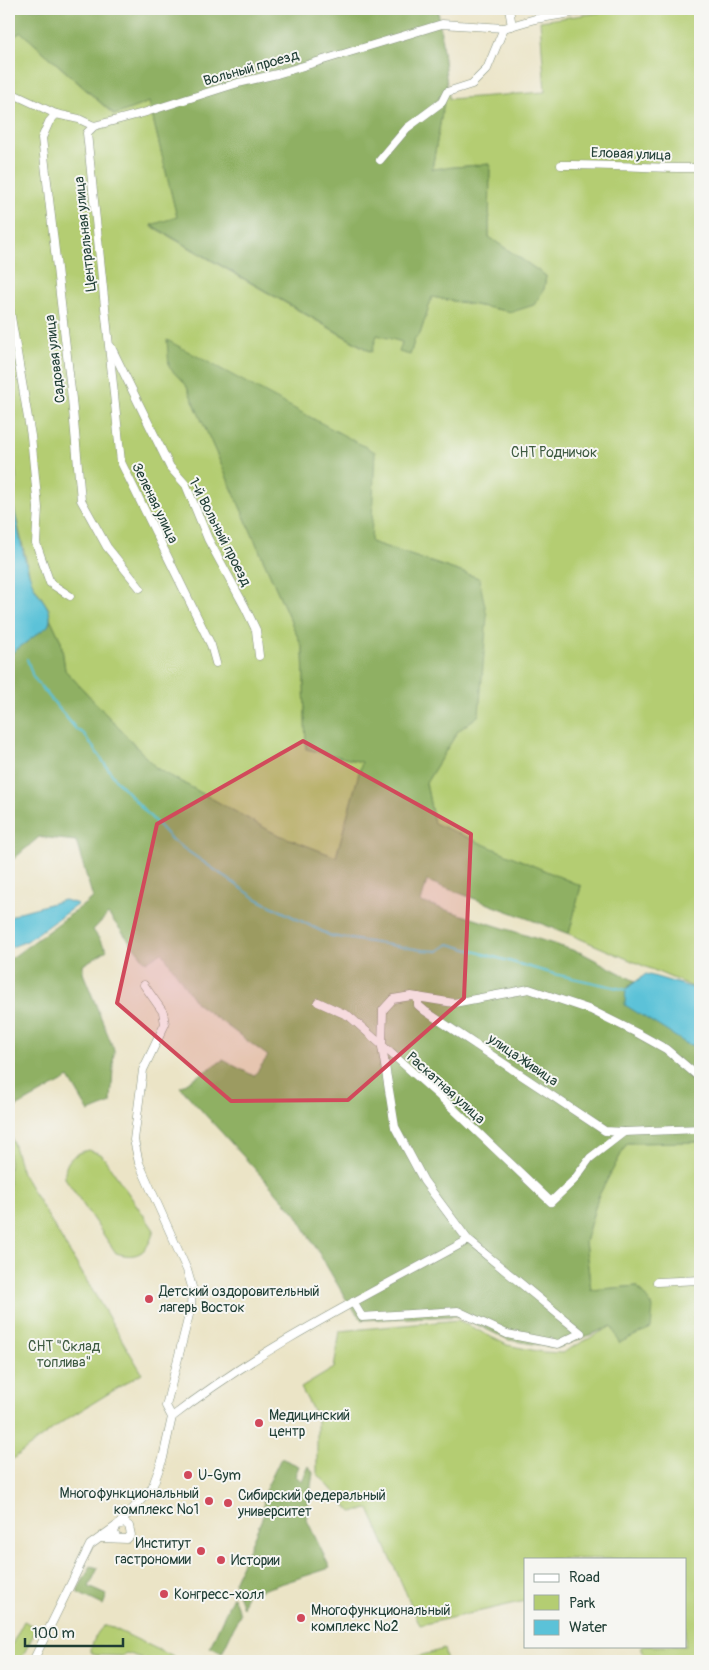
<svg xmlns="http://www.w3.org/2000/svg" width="709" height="1670" font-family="Pangolin,sans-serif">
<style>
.green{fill:#b4cd72;stroke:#6a8553}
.forest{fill:#8fb064;stroke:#57764c}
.water{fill:#5bc2d8;stroke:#3d8086}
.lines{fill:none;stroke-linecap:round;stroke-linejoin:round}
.stream{stroke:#5bc2d8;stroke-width:2}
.minor-casing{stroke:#85907d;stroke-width:9}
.minor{stroke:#fff;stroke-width:8}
.marked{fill:#d1495b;fill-opacity:0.2;stroke:#d1495b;stroke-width:4;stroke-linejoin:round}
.poi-dot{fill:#d1495b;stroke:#f6f6f2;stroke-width:2}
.labels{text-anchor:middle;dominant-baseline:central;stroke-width:4;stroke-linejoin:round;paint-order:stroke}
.street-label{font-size:14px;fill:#1f3d34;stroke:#f6f6f2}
.park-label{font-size:14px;fill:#3d5a40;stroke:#f6f6f2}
.poi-label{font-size:14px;fill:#1f3d34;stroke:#f6f6f2;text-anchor:start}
</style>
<rect width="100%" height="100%" fill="#f6f6f2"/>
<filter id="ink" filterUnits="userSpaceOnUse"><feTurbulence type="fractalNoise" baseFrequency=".02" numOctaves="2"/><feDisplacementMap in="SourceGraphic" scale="10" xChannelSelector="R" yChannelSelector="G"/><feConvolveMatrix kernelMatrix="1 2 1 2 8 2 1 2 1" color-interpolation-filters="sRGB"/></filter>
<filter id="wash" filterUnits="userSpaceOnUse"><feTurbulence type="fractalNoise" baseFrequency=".0096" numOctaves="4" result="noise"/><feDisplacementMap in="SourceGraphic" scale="20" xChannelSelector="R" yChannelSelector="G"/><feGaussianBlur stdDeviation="1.12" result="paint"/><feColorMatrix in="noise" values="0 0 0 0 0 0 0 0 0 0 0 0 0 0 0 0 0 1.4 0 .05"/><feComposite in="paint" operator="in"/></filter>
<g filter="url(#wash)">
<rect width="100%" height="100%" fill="#ebe4c6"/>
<!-- green -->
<g class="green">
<path d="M626,9H700V990L569,934L581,886L434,824L426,783L458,731L479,715V578L371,542L169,367L186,385L303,649L306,749L362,762L336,857L274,833L156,768L65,670L61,641L51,620L49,609L31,581L12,499L17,483L9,417V40L21,32L114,115L149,102L177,217L151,226L371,352L377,334L402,342L410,355L415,338L420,334L432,297L512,312L544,289L546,276L489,237L490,164L432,169L447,85L449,99L545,92L540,21Z"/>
<path d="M9,1129L22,1173L142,1373L62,1422L9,1462Z"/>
<path d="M700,1142V1661H632L644,1655L641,1646H685V1559H525V1601L420,1625L369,1509L352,1512L317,1473V1418L301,1388L334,1368L340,1331L458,1320L507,1345L542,1352L562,1353L612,1326L637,1286L591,1290L585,1242L598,1197L627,1143Z"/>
<path d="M88,1150L101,1154L154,1230C148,1252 138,1260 116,1253L65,1178C64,1161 73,1154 88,1150Z"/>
<path d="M24,1621L37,1628L20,1661H9V1650Z"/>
<path d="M104,1626H109L182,1661H153L126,1653L122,1656L95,1655L91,1652C91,1644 97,1631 104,1626Z"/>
<path d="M444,1649L447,1661H401Z"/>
</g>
<!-- forest -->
<g class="forest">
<path d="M9,9H438L447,85L432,169L490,164L489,237L546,276L544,289L534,305L512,312L432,297L420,334L415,338L410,355L399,352L402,342L377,335L372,352L151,225L177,217L149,102L115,115L21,32L9,40Z"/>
<path d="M167,340L375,452L371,542L479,578L487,616L479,715L458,731L426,783L434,823L581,886L569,934L427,881L421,902L582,953L635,981L626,989L687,1044L700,1047V1142L627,1143L598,1197L585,1242L591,1290L637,1286L653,1307L651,1328L619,1343L612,1326L558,1348L509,1340L458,1316L362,1320L349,1304L296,1214L180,1087L223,1060L254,1076L268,1056L196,1003L162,952L146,962L108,914L93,930L107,950L83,965V973L114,1050L111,1103L89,1112L69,1078L16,1107L9,1095V960L93,898L76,841L39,837L9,863V655L48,626L51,620L61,641L65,670L156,768L274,833L336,857L362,762L306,749L303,649L186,385L169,367Z"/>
<path d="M281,1458L299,1466L295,1476L302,1481L309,1466L313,1473L306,1518L330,1568L246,1595L243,1608L234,1582L264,1514L263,1495Z"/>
<path d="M91,1566L98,1568L89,1587L107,1595L103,1605L78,1593V1589Z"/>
<path d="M233,1596L240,1614L222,1653L210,1647Z"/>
</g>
<!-- water -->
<g class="water">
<path d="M9,495L12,499C18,526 22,556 32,582C37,597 56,609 48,626L9,655Z"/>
<path d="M64,900L78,904L27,941L9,948V918L20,912Z"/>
<path d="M646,974L700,990V1047L687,1044L625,1005L626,989Z"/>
</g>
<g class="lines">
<!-- stream -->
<path class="stream" d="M27,659L33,677L76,729L84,734L116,780L173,841L257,899L331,936L422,950L438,951L449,944L554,974L627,990"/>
</g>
</g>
<g filter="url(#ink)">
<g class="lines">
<defs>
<g id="minor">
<path d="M509,9L512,26"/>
<path d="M9,92L56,114L79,119L94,126L143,113L238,83L277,74L442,24L504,28L535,19L595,9"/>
<path d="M56,114L49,122L42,138L72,399L81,500L107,547L140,588"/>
<path d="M94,126L87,133L121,462L211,645L216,663"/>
<path d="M380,160L407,128L442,102L447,92L472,84L487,69L504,28"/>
<path d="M561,165C608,164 654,169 700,168"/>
<path d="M9,305L31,436L38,508L36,543L50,583L70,596"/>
<path d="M111,347L170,467L186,485L208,539L245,607L256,630L259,656"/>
<path d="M144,985L163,1012L165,1024L143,1070L134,1140L139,1163L187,1270L192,1287L191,1307L166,1406L172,1417"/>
<path d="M418,997V1005L425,1011L605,1131L624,1132"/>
<path d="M318,1002L349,1016L445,1101L551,1202L574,1180L590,1158L624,1132L700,1129"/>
<path d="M657,1282L700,1280"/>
<path d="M353,1302L362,1317L458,1311L507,1334L558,1344L581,1333L468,1240L424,1181L395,1127L382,1047L383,1010L393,999L411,996L454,1003L529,989L591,1010L639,1034L666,1049L700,1078"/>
<path d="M119,1524L152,1488L163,1458L172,1417C263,1346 368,1295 468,1240"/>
<path d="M102,1538L127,1539L131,1535L129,1526L125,1523L117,1525L114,1532L116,1537"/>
<path d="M33,1661L90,1545L115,1527"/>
</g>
</defs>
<!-- minor casing -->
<use href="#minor" class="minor-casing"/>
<!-- minor -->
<use href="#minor" class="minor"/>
</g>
</g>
<!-- marked area -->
<path class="marked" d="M303,741L471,834L464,998L348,1100L231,1101L117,1003L157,824Z"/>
<!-- markers -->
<g class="poi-dot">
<circle cx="149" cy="1299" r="5"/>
<circle cx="259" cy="1423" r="5"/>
<circle cx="188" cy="1475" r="5"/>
<circle cx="209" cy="1501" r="5"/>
<circle cx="228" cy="1503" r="5"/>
<circle cx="201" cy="1551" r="5"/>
<circle cx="221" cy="1560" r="5"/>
<circle cx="164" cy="1594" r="5"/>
<circle cx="301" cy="1618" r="5"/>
</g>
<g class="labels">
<!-- street labels -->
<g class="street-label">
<text transform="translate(251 68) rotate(-16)">Вольный проезд</text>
<text transform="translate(631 154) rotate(2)">Еловая улица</text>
<text transform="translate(85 234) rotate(-96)">Центральная улица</text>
<text transform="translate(55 359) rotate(-97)">Садовая улица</text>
<text transform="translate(155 503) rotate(64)">Зеленая улица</text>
<text transform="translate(220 532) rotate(63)">1-й Вольный проезд</text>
<text transform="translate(523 1060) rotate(34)">улица Живица</text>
<text transform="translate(446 1088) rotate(42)">Раскатная улица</text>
</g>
<!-- park labels -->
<g class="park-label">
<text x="554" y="452">СНТ Родничок</text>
<text x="64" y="1346">СНТ "Склад<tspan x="64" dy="16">топлива"</tspan></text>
</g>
<!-- poi labels -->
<g class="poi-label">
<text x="159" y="1291">Детский оздоровительный<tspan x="159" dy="16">лагерь Восток</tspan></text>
<text x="269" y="1415">Медицинский<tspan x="269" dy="16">центр</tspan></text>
<text x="198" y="1475">U-Gym</text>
<text x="199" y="1493" text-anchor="end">Многофункциональный<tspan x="199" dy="16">комплекс №1</tspan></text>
<text x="238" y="1495">Сибирский федеральный<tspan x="238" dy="16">университет</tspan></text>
<text x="191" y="1543" text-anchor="end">Институт<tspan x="191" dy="16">гастрономии</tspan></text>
<text x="231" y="1560">Истории</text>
<text x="174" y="1594">Конгресс-холл</text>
<text x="311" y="1610">Многофункциональный<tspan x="311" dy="16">комплекс №2</tspan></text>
</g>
</g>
<!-- margin -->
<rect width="709" height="1670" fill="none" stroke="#f6f6f2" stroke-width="30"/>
<!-- legend -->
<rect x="524" y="1558" width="162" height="90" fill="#f6f6f2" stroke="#a0aca6"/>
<rect x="534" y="1574" width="25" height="8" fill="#ffffff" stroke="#a0aca6"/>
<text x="569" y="1582" font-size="15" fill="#1f3d34">Road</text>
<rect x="534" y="1595" width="25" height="15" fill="#b4cd72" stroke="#a0aca6"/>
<text x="569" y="1608" font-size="15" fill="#1f3d34">Park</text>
<rect x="534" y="1620" width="25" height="15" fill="#5bc2d8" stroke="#a0aca6"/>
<text x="569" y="1632" font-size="15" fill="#1f3d34">Water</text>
<!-- scale -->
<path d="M25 1638v8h98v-8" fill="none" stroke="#1f3d34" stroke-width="2.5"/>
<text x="32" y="1638" font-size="15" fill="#1f3d34" stroke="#f6f6f2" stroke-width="4" paint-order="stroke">100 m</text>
</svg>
